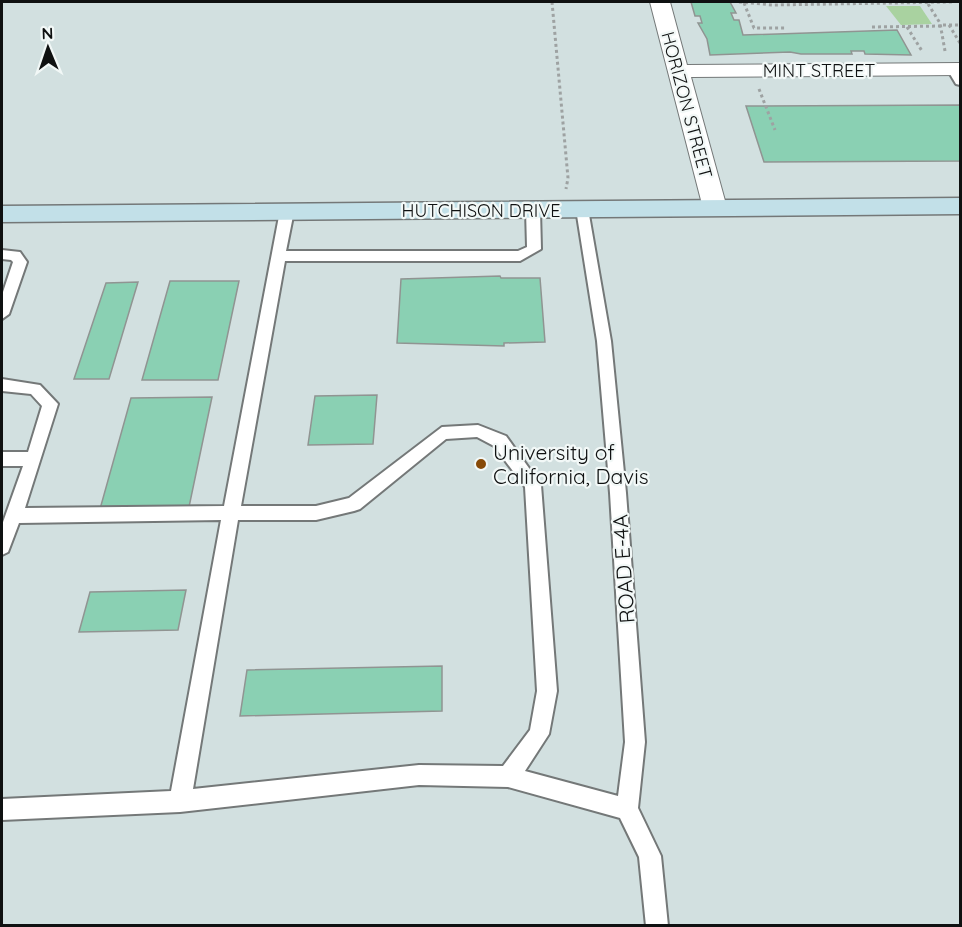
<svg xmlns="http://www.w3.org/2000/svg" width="962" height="927" font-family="Quicksand,sans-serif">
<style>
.built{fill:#d2e0e0}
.green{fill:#a9d2a0}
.building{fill:#8ad0b3;stroke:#909492;stroke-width:1.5}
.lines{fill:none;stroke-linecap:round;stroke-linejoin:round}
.lane-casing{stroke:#747878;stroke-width:4}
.street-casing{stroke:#747878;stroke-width:2}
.secondary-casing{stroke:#747878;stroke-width:3}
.path{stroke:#9ea2a2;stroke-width:3;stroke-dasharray:3 3;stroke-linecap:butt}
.lane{fill:#fff;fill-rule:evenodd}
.street{fill:#fff;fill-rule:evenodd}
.secondary{fill:#c2e0e8;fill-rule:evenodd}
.poi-dot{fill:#874a08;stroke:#f2f8f7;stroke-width:2}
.labels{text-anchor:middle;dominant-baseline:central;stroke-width:4.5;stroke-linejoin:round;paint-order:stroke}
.far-street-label{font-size:18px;fill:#0f1111;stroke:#f2f8f7}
.poi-label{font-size:21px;fill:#0f1111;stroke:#f2f8f7;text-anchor:start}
.street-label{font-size:21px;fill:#0f1111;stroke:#f2f8f7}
</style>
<rect width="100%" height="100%" fill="#e5eaea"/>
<!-- built -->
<path class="built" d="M2,2H960V925L2,926Z"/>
<!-- green -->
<path class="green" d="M886,6H920L932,24L901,25Z"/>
<!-- building -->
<g class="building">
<path d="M691,2H730L736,13H731L734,20H739L743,35L897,30L911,55L865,54L864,51H851L852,54H801L790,52L710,55L707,39L698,23H702L700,16H695Z"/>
<path d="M960,105V161L764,162L746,106Z"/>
<path d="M500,276L501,278H540L545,342L504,343V346L397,343L401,279Z"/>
<path d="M170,281H239L218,380H142Z"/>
<path d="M138,282L109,379H74L106,283Z"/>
<path d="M377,395L373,444L308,445L315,396Z"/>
<path d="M212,397L189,507L100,509L131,398Z"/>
<path d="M186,590L178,630L79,632L90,592Z"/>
<path d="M442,666V711L240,716L247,670Z"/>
</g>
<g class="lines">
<defs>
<g id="lane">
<path d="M949,67L959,69L960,85L956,84L947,69Z"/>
<path d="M582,205L588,209L611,341L626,493L645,742L638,808L661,856L668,926H646L639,857L620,818L508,787L419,785L180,812L2,820V799L171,791L221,520L19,523L8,552L2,555V525L23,466H2V452H28L42,406L31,394L2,391V379L40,385L58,404L25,508L224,506L280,211L287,207L294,211L286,251H518L527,247L526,210L533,206L540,210L541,249L520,261H285L241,506H316L349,498L442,427L478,425L506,436L541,485L557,691L549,734L525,771L618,796L625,742L610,493L597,341L576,209ZM477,437L494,446L525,487L537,691L530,730L503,766L419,765L193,789L238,520H316L354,511L360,509L446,439Z"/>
<path d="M2,250L20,252L27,262L9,314L2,319V295L13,262L11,260L2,259Z"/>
</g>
<path id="street" d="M650,2H670L687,65L960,63V75L691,77L727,208L724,214L715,216L706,214L703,208Z"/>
<path id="secondary" d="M960,198V214L2,222V206Z"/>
</defs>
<!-- lane casing -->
<use href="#lane" class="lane-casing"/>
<!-- street casing -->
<use href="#street" class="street-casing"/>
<!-- secondary casing -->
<use href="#secondary" class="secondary-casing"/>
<!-- path -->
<g class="path">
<path d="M552,2L568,178L566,189"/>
<path d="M739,2L773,5L952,2"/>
<path d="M744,3L754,28H787"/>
<path d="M928,4L940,23L945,51"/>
<path d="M943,25H960"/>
<path d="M949,25L960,43"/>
<path d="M872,27L942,26"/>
<path d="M907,27L922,51"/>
<path d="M759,89L775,130"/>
</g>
<!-- lane -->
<use href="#lane" class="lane"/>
<!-- street -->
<use href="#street" class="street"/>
<!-- secondary -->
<use href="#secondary" class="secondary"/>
</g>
<!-- markers -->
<circle class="poi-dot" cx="481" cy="464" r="6"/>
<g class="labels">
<!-- far-street labels -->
<g class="far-street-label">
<text x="819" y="70">MINT STREET</text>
<text transform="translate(687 105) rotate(75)">HORIZON STREET</text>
<text x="481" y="210">HUTCHISON DRIVE</text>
</g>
<!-- poi labels -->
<g class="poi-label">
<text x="493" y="452">University of<tspan x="493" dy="24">California, Davis</tspan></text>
</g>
<!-- street labels -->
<g class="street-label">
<text transform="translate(623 569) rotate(-94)">ROAD E-4A</text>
</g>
</g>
<!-- border -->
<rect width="962" height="927" fill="none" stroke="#0f1111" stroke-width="6"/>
<!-- north arrow -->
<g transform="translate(48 48) rotate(358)" stroke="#f2f8f7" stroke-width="4.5" paint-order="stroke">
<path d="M0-4.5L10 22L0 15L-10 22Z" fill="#0f1111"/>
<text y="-9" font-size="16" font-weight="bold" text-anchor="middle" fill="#0f1111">N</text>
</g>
</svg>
